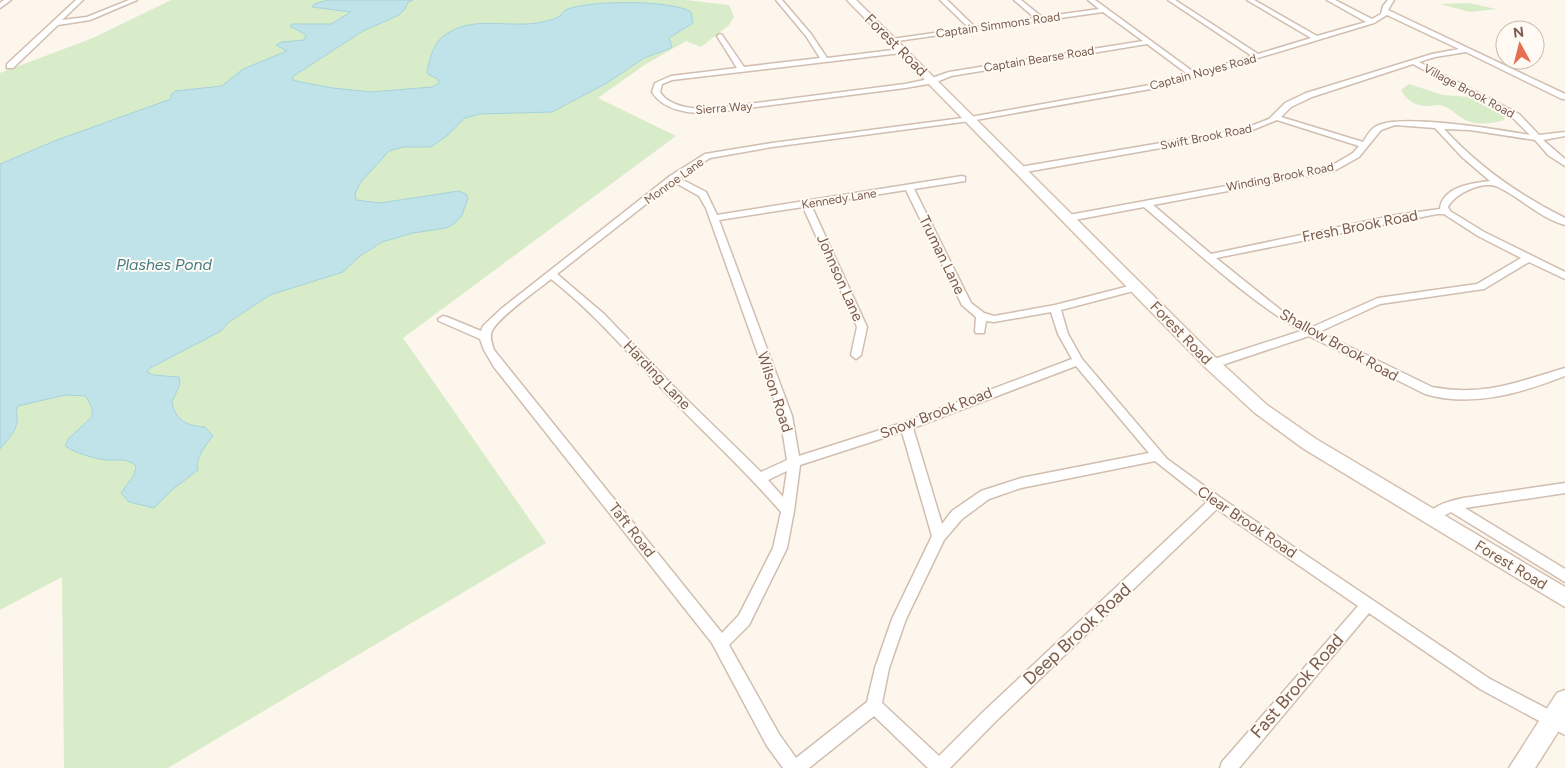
<svg xmlns="http://www.w3.org/2000/svg" width="1565" height="768" font-family="Figtree,sans-serif">
<style>
.green{fill:#d8ecc9}
.water{fill:#bfe3e8;stroke:#a5d3da}
.lines{fill:none;stroke-linecap:round;stroke-linejoin:round}
.minor-casing{stroke:#d1beb0;stroke-width:3}
.secondary-casing{stroke:#d6c0b0;stroke-width:3}
.minor{fill:#fff;fill-rule:evenodd}
.secondary{fill:#fff;fill-rule:evenodd}
.labels{text-anchor:middle;dominant-baseline:central;stroke-width:4;stroke-linejoin:round;paint-order:stroke}
.far-street-label{font-size:12px;fill:#7a5c4d;stroke:#fffaf3}
.street-label{font-size:15px;fill:#7a5c4d;stroke:#fffaf3}
.water-label{font-size:16px;font-style:italic;fill:#437c86;stroke:#fffaf3}
.near-street-label{font-size:18px;fill:#7a5c4d;stroke:#fffaf3}
</style>
<rect width="100%" height="100%" fill="#fdf6ec"/>
<!-- green -->
<g class="green">
<path d="M171,0H686L729,5L734,17L729,25L701,47L686,41L643,66L598,98L676,136L403,338L546,543L168,768H64L62,577L0,610V73L93,38Z"/>
<path d="M1469,3L1496,9L1470,12L1440,4Z"/>
<path d="M1409,84L1443,95L1470,97L1505,117L1504,120C1491,124 1473,126 1462,118C1455,114 1452,109 1443,106C1438,104 1434,106 1428,106C1414,106 1407,100 1401,90Z"/>
</g>
<!-- water -->
<path class="water" d="M328,0H413L408,2L405,9L399,15L363,31L292,77L293,80L301,82L333,88L371,92L432,87L439,83L438,79L429,75L427,72C430,58 433,41 448,33C477,15 511,29 542,22C547,21 555,19 560,16C563,13 564,10 568,9C592,0 673,0 691,12L693,23L669,38L672,46L671,48L644,58L607,83L552,112L480,114L465,118L448,135L431,147H403L389,151L360,183L355,194L356,200L380,203L459,191L466,194L468,198L462,215L455,223L446,228L413,233L382,242L360,256L343,272L270,295L229,322L221,331L150,368L147,372L153,375L179,377L180,384L172,402C175,421 188,426 205,427L213,436C205,446 195,458 198,470L172,490L154,508L129,502L121,493L134,475L136,466C126,457 119,461 106,460C93,458 77,454 65,446L69,438L92,417V408L86,396L65,395L18,406L16,411C21,427 10,437 0,449V164L57,140L171,99V95L175,91L222,86L243,69L287,51L276,45L282,42L304,40L306,35L290,26L292,24H331L351,12L312,7L314,4Z"/>
<g class="lines">
<defs>
<g id="minor">
<path d="M4,0H11L0,8V3Z"/>
<path d="M76,0H83L62,20L87,17L129,0H137L90,20L58,25L13,68H7V64Z"/>
<path d="M776,0H782L811,34L827,58L901,49L904,51L901,53L672,80L662,84L660,92C669,107 693,109 709,109L905,84L929,79L949,72L1143,41L1103,12L890,42V40L892,39L969,28L940,0H947L975,27L1035,18L1014,0H1021L1042,17L1099,9L1088,0H1095L1195,73L1252,56L1168,0H1175L1258,54L1311,38L1247,0H1254L1317,36L1366,22L1327,0H1335L1372,19L1381,14L1383,6L1388,0H1394L1388,10L1565,94V99H1562L1466,52L1435,57L1419,62L1519,114L1539,135L1565,132V136L1543,140L1565,159V166L1548,155L1535,140L1470,130L1444,129C1479,167 1519,195 1565,218V225C1540,218 1521,198 1498,187C1484,180 1455,193 1448,207L1450,211L1484,232L1565,272V279L1529,262L1484,289L1380,304L1319,332L1432,387C1484,397 1517,382 1565,368V376C1521,393 1472,408 1425,394L1309,336L1216,367H1208L1207,364L1208,361L1301,331C1244,297 1195,250 1144,207L1069,221L1064,218L1069,215L1329,167L1353,153L1359,146L1277,120L1245,133L1020,173L1016,170L1020,167L1243,129L1269,119L1285,103L1306,93L1432,54L1459,49L1387,15L1374,23L1162,87L970,121L772,147L710,158L679,178L706,192L717,215L962,176L965,177V181L914,189L971,303L984,313L994,316L1055,305L1137,284L1141,285L1142,287L1141,289L1061,310L1068,334L1082,359L1167,459L1221,498L1490,679L1565,718V735L1480,689L1369,613L1239,768H1220L1222,762L1358,606L1217,509L995,722L950,768H928L874,716L809,768H783L767,746L712,643L494,367L484,350L480,339L439,321L438,319L443,316L447,317L481,331L483,326L501,309L670,176L705,154L772,143L970,117L1161,83L1189,75L1147,44L951,76L934,83L905,88L709,113C689,114 663,110 652,92L655,83L671,76L737,68L717,36L720,34L722,35L744,67L820,58L806,36ZM1413,64L1513,118L1530,135C1502,130 1394,112 1375,127C1370,130 1366,137 1363,142L1281,117L1291,107L1312,97ZM1395,125L1435,128L1462,157L1490,181C1472,183 1442,187 1440,209L1396,215L1211,254L1153,205L1334,171L1359,157L1381,130ZM674,182L699,196L706,208L780,416L787,460L761,472L678,391L604,314L557,274ZM906,190L962,305L976,317L975,331L976,333H984L986,321L994,322L1051,312L1058,334L1072,359L902,423L799,456L792,416L719,220L803,207L857,327L851,355L856,359L861,355L867,327L811,205ZM1437,214H1444L1478,236L1521,258L1477,284L1378,298L1310,328L1282,311L1216,258ZM551,279C596,314 631,357 670,397C707,436 747,472 781,512L773,548L739,615L722,633L494,350C492,344 489,337 492,331C497,318 539,289 551,279ZM1076,366L1149,453L1021,478L981,491L952,511L942,524L913,428ZM902,432L932,536L892,619L875,668L867,702L796,758L779,734L729,645L749,625L787,548L794,511L800,465ZM1155,461L1207,502L983,712L939,756L882,703L889,668L906,619L944,540L962,519L989,499L1021,488ZM787,471L783,497L768,480Z"/>
<path d="M1565,483V493L1465,508L1565,569V582L1451,512L1432,522L1427,521L1426,517C1432,505 1451,501 1463,498Z"/>
</g>
<g id="secondary">
<path d="M847,0H856L1218,360L1267,405L1316,439L1565,587V607L1304,449L1255,413L1206,368Z"/>
<path d="M1565,690V721L1535,768H1509L1557,693Z"/>
</g>
</defs>
<!-- minor casing -->
<use href="#minor" class="minor-casing"/>
<!-- secondary casing -->
<use href="#secondary" class="secondary-casing"/>
<!-- minor -->
<use href="#minor" class="minor"/>
<!-- secondary -->
<use href="#secondary" class="secondary"/>
</g>
<g class="labels">
<!-- far-street labels -->
<g class="far-street-label">
<text transform="translate(998 25) rotate(-8)">Captain Simmons Road</text>
<text transform="translate(1039 59) rotate(-9)">Captain Bearse Road</text>
<text transform="translate(1203 72) rotate(-15)">Captain Noyes Road</text>
<text transform="translate(1469 91) rotate(28)">Village Brook Road</text>
<text transform="translate(724 108) rotate(-4)">Sierra Way</text>
<text transform="translate(1206 137) rotate(-11)">Swift Brook Road</text>
<text transform="translate(1280 177) rotate(-11)">Winding Brook Road</text>
<text transform="translate(674 181) rotate(-36)">Monroe Lane</text>
<text transform="translate(839 199) rotate(-9)">Kennedy Lane</text>
</g>
<!-- street labels -->
<g class="street-label">
<text transform="translate(896 45) rotate(45)">Forest Road</text>
<text transform="translate(1360 226) rotate(-11)">Fresh Brook Road</text>
<text transform="translate(942 255) rotate(64)">Truman Lane</text>
<text transform="translate(840 278) rotate(66)">Johnson Lane</text>
<text transform="translate(1181 333) rotate(46)">Forest Road</text>
<text transform="translate(1339 345) rotate(29)">Shallow Brook Road</text>
<text transform="translate(657 375) rotate(46)">Harding Lane</text>
<text transform="translate(775 392) rotate(72)">Wilson Road</text>
<text transform="translate(936 413) rotate(-21)">Snow Brook Road</text>
<text transform="translate(1247 522) rotate(34)">Clear Brook Road</text>
<text transform="translate(632 530) rotate(52)">Taft Road</text>
<text transform="translate(1511 565) rotate(31)">Forest Road</text>
</g>
<!-- water labels -->
<g class="water-label">
<text x="164" y="264">Plashes Pond</text>
</g>
<!-- near-street labels -->
<g class="near-street-label">
<text transform="translate(1077 634) rotate(-43)">Deep Brook Road</text>
<text transform="translate(1297 686) rotate(-49)">Fast Brook Road</text>
</g>
</g>
<!-- north arrow -->
<g transform="translate(1520 45) rotate(353)"><circle r="24" fill="#fffaf3" stroke="#cabbb1"/>
<path d="M0-4L9 19L0 12L-9 19Z" fill="#e76f51"/>
<text y="-8" font-size="14" font-weight="bold" text-anchor="middle" fill="#7a5c4d">N</text>
</g>
</svg>
